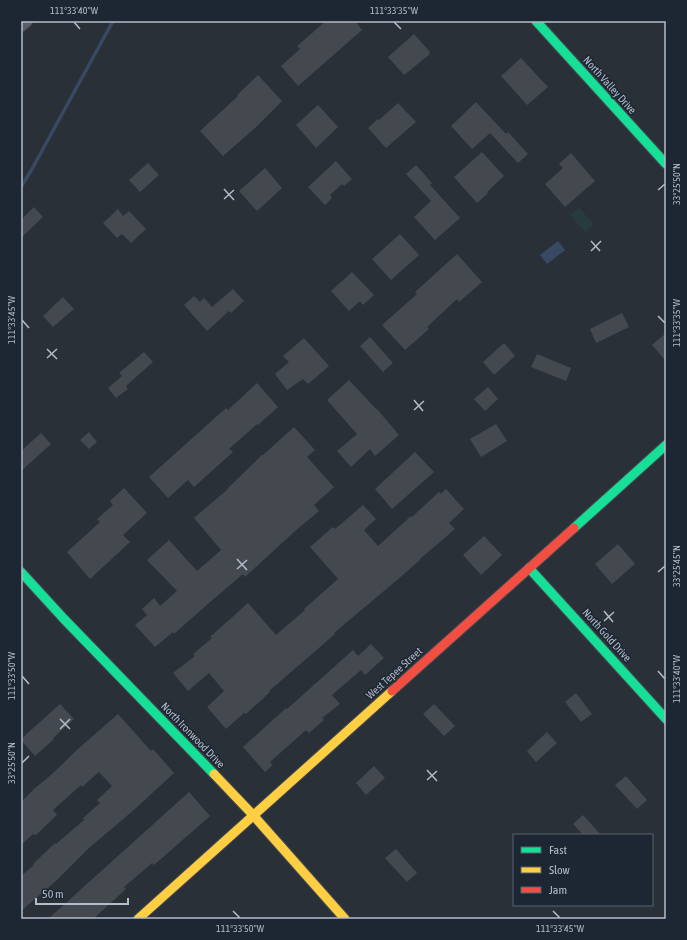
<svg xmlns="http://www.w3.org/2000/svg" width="687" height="940" font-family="'Asap Condensed',sans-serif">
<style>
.green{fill:#273a3e}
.water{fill:#384963}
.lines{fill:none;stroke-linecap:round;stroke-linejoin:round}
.stream{stroke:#384963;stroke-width:3.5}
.building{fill:#444950}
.street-casing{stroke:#484c53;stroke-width:14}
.fast-casing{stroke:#484c53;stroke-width:11}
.slow-casing{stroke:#484c53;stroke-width:11}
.jam-casing{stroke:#484c53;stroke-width:11}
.street{stroke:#5a5e66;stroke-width:12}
.fast{stroke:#16e098;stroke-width:9}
.slow{stroke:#ffcf43;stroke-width:9}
.jam{stroke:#f24e42;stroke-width:9}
.ticks{fill:none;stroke:#b4bcc9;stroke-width:1.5}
.labels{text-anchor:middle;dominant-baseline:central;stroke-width:3;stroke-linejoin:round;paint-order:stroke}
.street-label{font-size:11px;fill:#b4bcc9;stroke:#1d2633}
.neatline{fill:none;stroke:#b4bcc9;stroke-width:1.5}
.ticks-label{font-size:10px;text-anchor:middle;fill:#b4bcc9}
</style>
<rect width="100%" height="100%" fill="#2a3038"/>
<!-- green -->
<path class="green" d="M579,207L594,225L585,232L570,215Z"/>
<!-- water -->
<path class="water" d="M558,241L565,250L547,264L540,255Z"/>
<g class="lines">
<!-- stream -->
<path class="stream" d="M21,187L32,169L113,21"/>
</g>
<!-- building -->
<g class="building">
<path d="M326,21H355L362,30L298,86L281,66L300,49L297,46Z"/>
<path d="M414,34L430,52L429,53L430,54L404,75L388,57Z"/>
<path d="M521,58L548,87L527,105L501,76Z"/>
<path d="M258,75L282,101L255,128L223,156L200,131L238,96L237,95Z"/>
<path d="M476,102L506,134L508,132L528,154L518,163L490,133L472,149L451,126Z"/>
<path d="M398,103L416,122L386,148L368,128L378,119L379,120Z"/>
<path d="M318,105L338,127L316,148L296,125Z"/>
<path d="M482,152L504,176L487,192L488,193L477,203L454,177Z"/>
<path d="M571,153L595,181L565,207L545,184L563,168L559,164Z"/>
<path d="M336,161L352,179L344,186L342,184L330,195L332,198L325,205L308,187Z"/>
<path d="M148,163L159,175L140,192L129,180Z"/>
<path d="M416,165L432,183L430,185L460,218L435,240L414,217L431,201L406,174Z"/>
<path d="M265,168L282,188L280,190L257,211L239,191Z"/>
<path d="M34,207L43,217L21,238V220Z"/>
<path d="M118,209L123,216L129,211L146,229L131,243L122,234L117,238L103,223Z"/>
<path d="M400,234L419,255L391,280L372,259Z"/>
<path d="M457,254L482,282L459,302L457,299L427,327L429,329L405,350L382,325L417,294L415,292Z"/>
<path d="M352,272L374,295L363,305L360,301L349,311L331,291Z"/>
<path d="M233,289L244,301L231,313L229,311L207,331L184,305L194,296L200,302L204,298L212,307Z"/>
<path d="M63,297L74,309L53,327L43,316Z"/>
<path d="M622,313L629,327L596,343L590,329Z"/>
<path d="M666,333V361L652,345Z"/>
<path d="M370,337L393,363L383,372L360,346Z"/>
<path d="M304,338L329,366L308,384L303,379L287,390L275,374L289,362L283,356Z"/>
<path d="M504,343L515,356L494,375L483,362Z"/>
<path d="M144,352L153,362L126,386L128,389L116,398L108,388L122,376L119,373Z"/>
<path d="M537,354L571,368L566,381L531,367Z"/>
<path d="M349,380L376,409H377L399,435L375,456L370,449L351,467L337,451L357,434L327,400Z"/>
<path d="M257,383L278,407L258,425L257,424L229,449L233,452L194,487L188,480L168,498L149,477L226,408L228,410Z"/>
<path d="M488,387L498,399L485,411L474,399Z"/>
<path d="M496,424L507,441L481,457L470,439Z"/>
<path d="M294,427L315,450L307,457L334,487L314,505L319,511L294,532L245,577L243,574L209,603L174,634L173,632L155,647L135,625L147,615L142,609L154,598L160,606L177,591L147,560L169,540L197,571L221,550L194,518L228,489H227L262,455H263Z"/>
<path d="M89,432L97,442L89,449L80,440Z"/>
<path d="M41,433L51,444L21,471V451Z"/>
<path d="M415,452L434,472L392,509L375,489Z"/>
<path d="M124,488L147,513L123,535L130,542L90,579L67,552L100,522L97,519L113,505L110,501Z"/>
<path d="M446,489L464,509L449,523L455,529L420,559V560L397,580L334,633L335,634L269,691L270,692L246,714L244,713L226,729L207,707L224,691L209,673L188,691L173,673L195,656L193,654L212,638L210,637L248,603L276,635L305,610L304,609L338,579L310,547L333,527L335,529L363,505L376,519L364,530L378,546L411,516L412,517L439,492L441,494Z"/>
<path d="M484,536L502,555L481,575L463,555Z"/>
<path d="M618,544L635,564L612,584L595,564Z"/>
<path d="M371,644L384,658L365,675L361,670L332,695L340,704L322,718L324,720L309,733L306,730L270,762L273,765L265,772L243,747L286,708L287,709L353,650L358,656Z"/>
<path d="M576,693L592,714L581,722L565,702Z"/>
<path d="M60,704L74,719L53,738L54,739L35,756L21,740V739Z"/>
<path d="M434,704L455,726L444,736L423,714Z"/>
<path d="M118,714L151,751L153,749L174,773L135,809L89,848L57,880L21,911V876L34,865L33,864L55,843L56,844L84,820L83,818L100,803L97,800L112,786L99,772L82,787L81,785L53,810L57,815L36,835H35L33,834L21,845V802L34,789L52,774L78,749Z"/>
<path d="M547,732L557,743L536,762L527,751Z"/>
<path d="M374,766L385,778L366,795L356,783Z"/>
<path d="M626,776L647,800L637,809L615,785Z"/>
<path d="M189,792L210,816L154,865L152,863L124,887L126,889L93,919H48Z"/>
<path d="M583,815L601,835H583L573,824Z"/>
<path d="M396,849L417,873L407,882L385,858Z"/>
</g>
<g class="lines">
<defs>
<path id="street" d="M21,25L26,21"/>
<g id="fast">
<path d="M536,21L666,164"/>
<path d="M574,528L666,445"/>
<path d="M529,568L666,719"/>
<path d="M21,572L64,619L214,774"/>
</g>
<g id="slow">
<path d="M214,774L253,815L345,919"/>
<path d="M138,919L392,691"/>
</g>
<path id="jam" d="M392,691L574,528"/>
</defs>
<!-- street casing -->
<use href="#street" class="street-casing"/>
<!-- fast casing -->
<use href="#fast" class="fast-casing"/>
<!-- slow casing -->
<use href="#slow" class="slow-casing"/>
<!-- jam casing -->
<use href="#jam" class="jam-casing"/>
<!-- street -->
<use href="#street" class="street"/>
<!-- fast -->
<use href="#fast" class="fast"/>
<!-- slow -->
<use href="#slow" class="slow"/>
<!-- jam -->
<use href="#jam" class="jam"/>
</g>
<!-- ticks -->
<path class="ticks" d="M74,22L80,29M394,22L401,29M224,189L234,200M658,190L665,184M224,199L234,190M591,241L600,251M591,251L601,241M658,316L665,323M22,320L29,328M47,349L57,359M47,358L57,349M414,400L423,411M414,410L424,401M237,559L247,570M237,569L247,560M658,572L665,566M604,611L613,622M604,621L614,612M658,671L665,679M22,676L29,684M60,719L70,729M60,729L70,719M22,763L29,756M427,770L437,781M427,780L437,771M233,911L240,918M553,911L560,918"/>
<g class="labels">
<!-- street labels -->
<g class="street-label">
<text transform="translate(610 85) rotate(48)">North Valley Drive</text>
<text transform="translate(607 635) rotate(48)">North Gold Drive</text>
<text transform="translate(394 673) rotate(-42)">West Tepee Street</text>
<text transform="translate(193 735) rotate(46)">North Ironwood Drive</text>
</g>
</g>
<!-- border -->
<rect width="687" height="940" fill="none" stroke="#1d2633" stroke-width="44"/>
<!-- legend -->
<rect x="513" y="834" width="140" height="72" fill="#1d2633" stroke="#59626f"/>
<rect x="521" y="847" width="20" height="6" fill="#16e098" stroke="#59626f"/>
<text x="549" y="854" font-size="12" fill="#b4bcc9">Fast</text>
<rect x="521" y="867" width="20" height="6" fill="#ffcf43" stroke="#59626f"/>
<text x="549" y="874" font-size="12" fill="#b4bcc9">Slow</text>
<rect x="521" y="887" width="20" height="6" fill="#f24e42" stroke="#59626f"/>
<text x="549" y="894" font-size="12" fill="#b4bcc9">Jam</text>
<!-- scale -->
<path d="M36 898v6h92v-6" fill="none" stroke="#b4bcc9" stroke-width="2"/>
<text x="42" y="898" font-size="12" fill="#b4bcc9" stroke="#1d2633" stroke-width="3" paint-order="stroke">50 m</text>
<rect x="22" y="22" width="643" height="896" class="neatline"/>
<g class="ticks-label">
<text x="74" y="14">111°33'40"W</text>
<text x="394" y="14">111°33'35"W</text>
<text transform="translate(676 184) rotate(-90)" y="4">33°25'50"N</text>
<text transform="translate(11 320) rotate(-90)" y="4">111°33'45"W</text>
<text transform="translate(676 323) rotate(-90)" y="4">111°33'35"W</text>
<text transform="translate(676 566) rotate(-90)" y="4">33°25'45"N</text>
<text transform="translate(11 676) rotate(-90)" y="4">111°33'50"W</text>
<text transform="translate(676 679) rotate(-90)" y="4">111°33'40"W</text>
<text transform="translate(11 763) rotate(-90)" y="4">33°25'50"N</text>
<text x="240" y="932">111°33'50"W</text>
<text x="560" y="932">111°33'45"W</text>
</g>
</svg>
